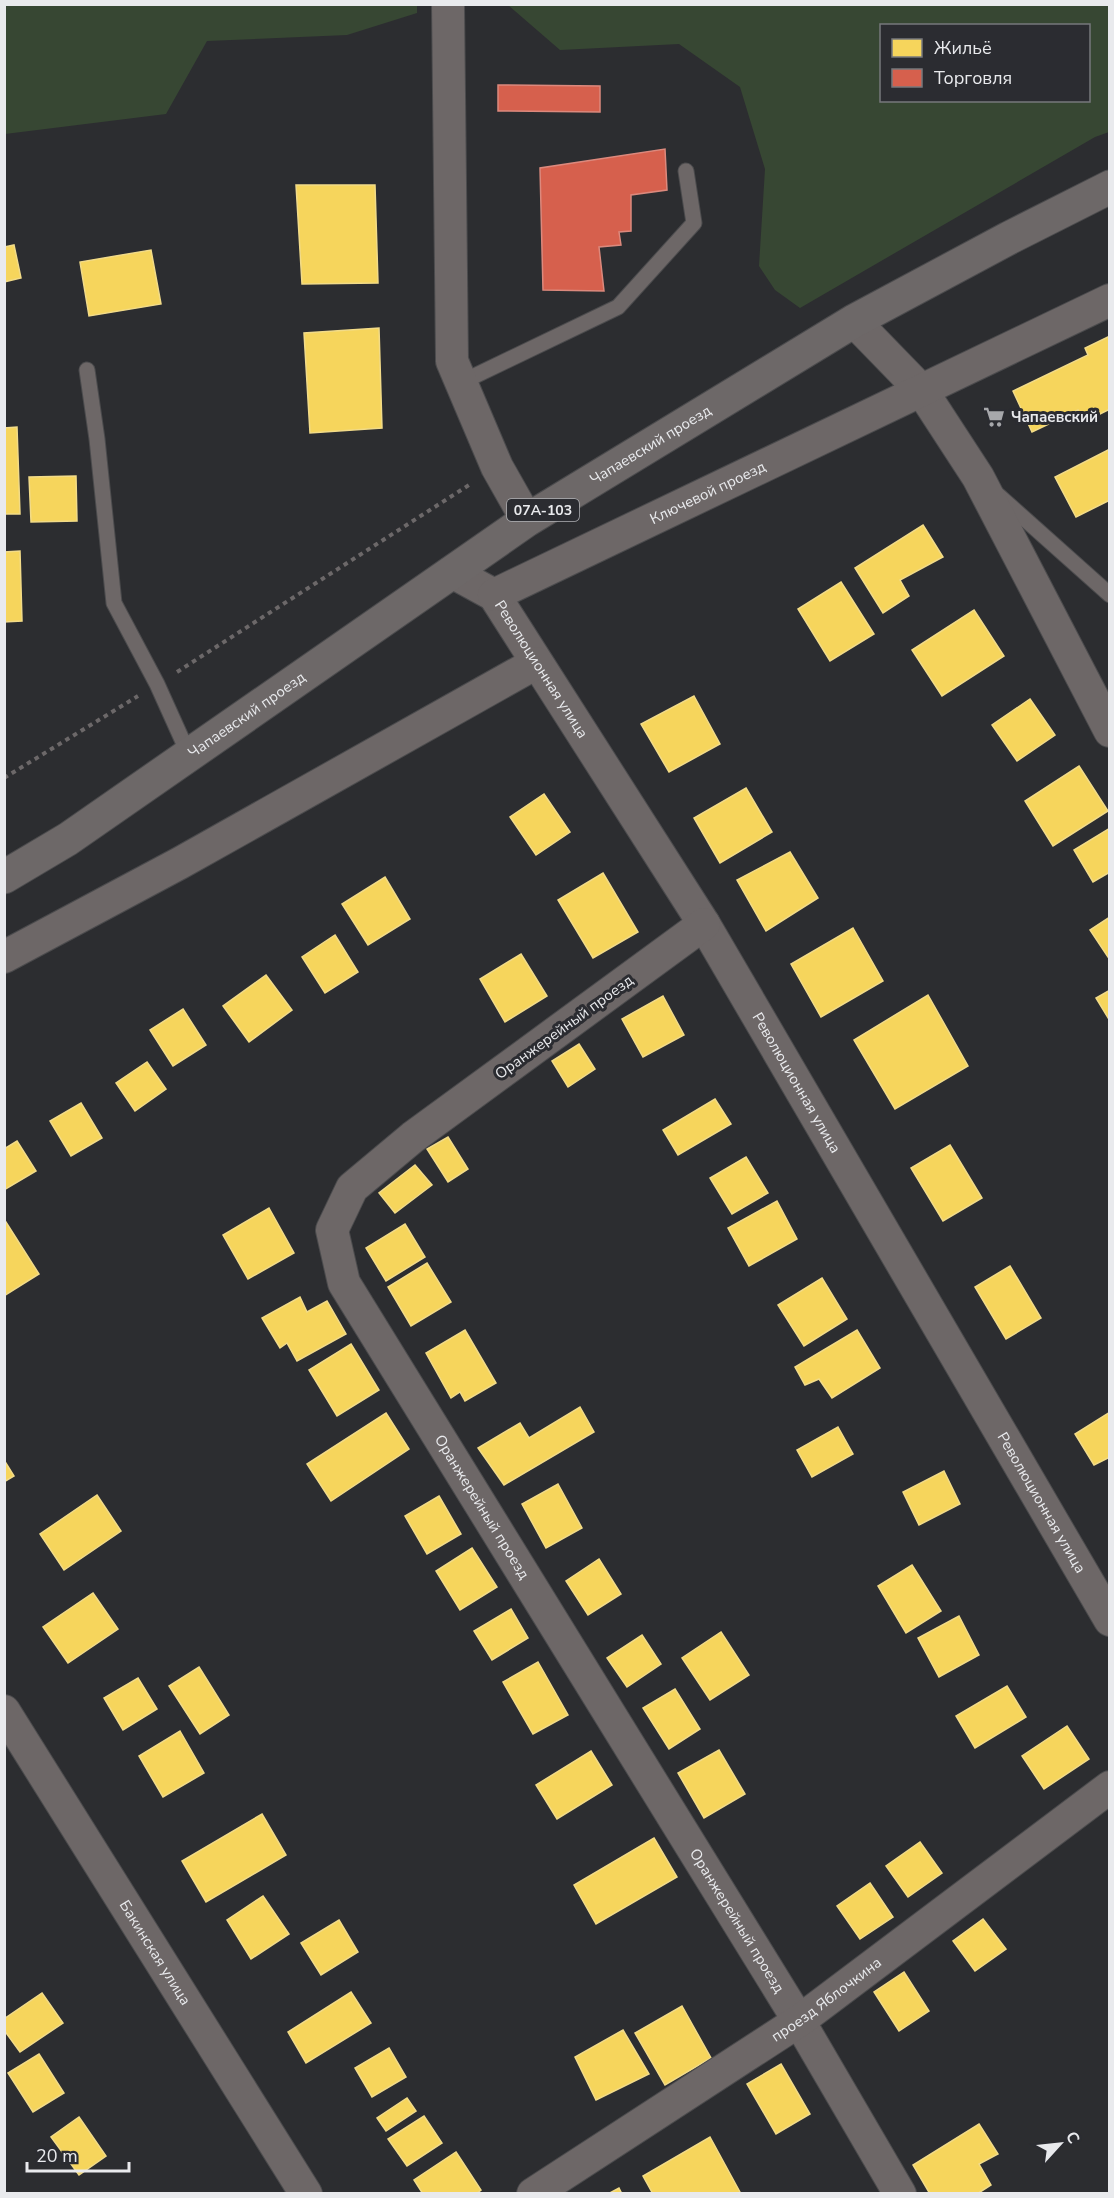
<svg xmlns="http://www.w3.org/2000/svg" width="1114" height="2198" font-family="'Nunito Sans',sans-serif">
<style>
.green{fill:#374733;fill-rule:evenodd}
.homes{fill:#f6d55c;stroke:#f2db88;stroke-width:1.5}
.shops{fill:#d6604d;stroke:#dc897d;stroke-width:1.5}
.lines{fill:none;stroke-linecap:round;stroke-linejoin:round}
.lane-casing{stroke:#4b4b4d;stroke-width:17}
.street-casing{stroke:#4b4b4d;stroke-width:34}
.primary-casing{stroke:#4b4b4d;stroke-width:35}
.path{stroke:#6c6869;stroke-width:4;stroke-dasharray:4.5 4.5;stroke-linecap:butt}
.lane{stroke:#6d6767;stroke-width:15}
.street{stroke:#6d6767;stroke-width:32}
.primary{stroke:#6d6868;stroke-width:33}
.labels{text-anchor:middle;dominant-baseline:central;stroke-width:6;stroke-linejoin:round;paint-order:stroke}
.shield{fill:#2b2c31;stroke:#b0b1b5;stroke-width:1.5}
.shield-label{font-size:14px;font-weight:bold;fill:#e9eaed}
.poi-label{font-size:15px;font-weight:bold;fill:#e9eaed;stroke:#2b2c31;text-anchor:start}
.street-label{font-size:15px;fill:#e9eaed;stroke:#2b2c31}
</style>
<rect width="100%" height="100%" fill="#2c2d30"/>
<!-- green -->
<g class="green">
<path d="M4,5L5,4L417,5V13L347,35L207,41L166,114L5,134Z"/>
<path d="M508,5H1109V132L1095,137L800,308L775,290L759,266L765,169L740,87L679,44L560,50ZM882,26H1088V100H882Z"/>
</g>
<!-- homes -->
<g class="homes">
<path d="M296,185H375L378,283L302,284Z"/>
<path d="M14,245L21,278L4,282V247Z"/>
<path d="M151,250L161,304L89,316L80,262Z"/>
<path d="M379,328L382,428L310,433L304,333Z"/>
<path d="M1110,336V409L1084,422L1078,410L1032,432L1013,391L1088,355L1085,348Z"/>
<path d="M17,427L20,514H4V428Z"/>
<path d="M1110,449V500L1076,517L1055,477Z"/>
<path d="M76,476L77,521L31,522L29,477Z"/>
<path d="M923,525L943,557L900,580L909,596L883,613L855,568Z"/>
<path d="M20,551L22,621L4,622V552Z"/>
<path d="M841,582L874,634L830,661L798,609Z"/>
<path d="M974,610L1004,656L942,696L912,650Z"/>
<path d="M694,696L720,744L669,772L641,724Z"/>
<path d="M1030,699L1055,735L1017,761L992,725Z"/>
<path d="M1079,766L1108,811L1053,846L1025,801Z"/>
<path d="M746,788L772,832L720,863L694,818Z"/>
<path d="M544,794L570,832L536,855L510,817Z"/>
<path d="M1110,828V872L1093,882L1074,850Z"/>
<path d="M790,852L818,898L766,931L737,880Z"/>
<path d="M603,873L638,932L593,958L558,900Z"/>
<path d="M385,877L410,919L368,945L342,904Z"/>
<path d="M1110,917V960L1090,930Z"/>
<path d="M853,928L883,981L821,1017L791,964Z"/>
<path d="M335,935L358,972L325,993L302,957Z"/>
<path d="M521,954L547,996L505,1022L480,979Z"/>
<path d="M266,975L292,1010L249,1042L223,1006Z"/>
<path d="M1110,990V1021L1096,998Z"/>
<path d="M928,995L968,1066L895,1109L854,1040Z"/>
<path d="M663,996L684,1035L643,1057L622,1019Z"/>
<path d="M183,1009L206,1045L173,1066L150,1030Z"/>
<path d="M579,1044L595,1069L568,1087L552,1061Z"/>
<path d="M147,1062L166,1089L135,1111L116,1083Z"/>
<path d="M715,1099L731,1124L678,1155L663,1130Z"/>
<path d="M81,1103L102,1138L71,1156L50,1121Z"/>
<path d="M448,1137L468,1169L448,1182L427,1149Z"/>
<path d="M17,1141L36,1171L4,1190V1149Z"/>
<path d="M950,1145L982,1198L943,1221L911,1168Z"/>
<path d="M746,1157L768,1193L732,1214L710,1178Z"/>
<path d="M415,1165L432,1185L395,1213L379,1193Z"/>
<path d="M777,1201L797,1239L749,1266L728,1228Z"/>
<path d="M269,1208L294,1253L248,1279L223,1235Z"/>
<path d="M4,1219L39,1274L4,1296Z"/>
<path d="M405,1224L425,1257L386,1281L366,1248Z"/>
<path d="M427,1263L451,1302L411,1326L388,1287Z"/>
<path d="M1010,1266L1041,1318L1006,1339L975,1287Z"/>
<path d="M822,1278L847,1319L804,1346L778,1305Z"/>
<path d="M300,1297L307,1312L327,1301L346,1334L297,1361L287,1343L280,1348L262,1318Z"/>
<path d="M465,1330L496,1383L465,1401L460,1392L451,1398L426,1353Z"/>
<path d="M857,1330L880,1368L832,1398L819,1379L805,1385L795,1367Z"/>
<path d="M351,1344L379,1390L337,1416L309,1370Z"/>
<path d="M580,1407L594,1432L504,1485L478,1448L520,1423L529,1438Z"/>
<path d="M1110,1412V1457L1094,1465L1075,1434Z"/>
<path d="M386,1413L409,1449L331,1501L307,1464Z"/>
<path d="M838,1427L853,1454L812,1477L797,1450Z"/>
<path d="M4,1460L14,1476L4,1482Z"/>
<path d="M944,1471L960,1504L919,1525L903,1492Z"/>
<path d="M558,1484L582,1528L546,1548L522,1504Z"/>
<path d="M97,1495L121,1531L64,1570L40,1534Z"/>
<path d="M439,1496L461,1534L427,1554L405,1516Z"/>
<path d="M472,1548L497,1587L460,1610L436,1571Z"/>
<path d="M599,1559L621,1594L588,1615L566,1581Z"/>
<path d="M912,1565L941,1611L906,1633L878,1586Z"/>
<path d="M93,1593L118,1629L68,1663L43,1627Z"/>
<path d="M511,1609L528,1638L492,1660L474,1631Z"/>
<path d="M959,1616L979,1655L939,1677L918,1638Z"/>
<path d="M721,1632L749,1675L710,1700L682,1658Z"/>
<path d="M642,1635L661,1664L627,1687L607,1658Z"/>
<path d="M538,1662L568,1715L533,1734L503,1682Z"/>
<path d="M199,1667L229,1715L200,1734L169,1686Z"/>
<path d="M138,1678L157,1709L123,1730L104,1698Z"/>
<path d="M1007,1686L1026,1717L975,1748L956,1716Z"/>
<path d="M675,1689L700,1729L669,1749L643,1708Z"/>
<path d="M1067,1726L1089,1759L1044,1789L1022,1756Z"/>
<path d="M180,1731L204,1773L163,1797L139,1756Z"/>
<path d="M719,1750L745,1794L704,1818L678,1773Z"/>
<path d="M591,1751L612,1785L557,1819L536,1785Z"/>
<path d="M262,1814L286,1855L206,1902L182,1861Z"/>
<path d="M654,1838L677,1877L596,1924L574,1885Z"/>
<path d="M920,1842L942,1873L908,1897L886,1866Z"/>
<path d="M870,1883L893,1917L860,1939L837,1906Z"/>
<path d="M263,1896L289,1934L251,1959L227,1920Z"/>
<path d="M983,1919L1006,1949L975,1971L953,1941Z"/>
<path d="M339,1920L358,1952L321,1975L301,1943Z"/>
<path d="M904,1972L929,2011L899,2031L874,1992Z"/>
<path d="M351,1992L371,2023L306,2063L288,2032Z"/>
<path d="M42,1993L63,2023L20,2052L4,2030V2019Z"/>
<path d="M682,2006L711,2058L665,2085L635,2033Z"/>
<path d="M623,2030L649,2074L596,2100L575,2057Z"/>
<path d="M389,2048L406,2077L372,2097L355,2068Z"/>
<path d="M39,2054L64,2093L33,2112L8,2073Z"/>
<path d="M781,2064L810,2114L776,2134L747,2084Z"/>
<path d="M407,2098L416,2111L386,2131L377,2118Z"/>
<path d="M424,2116L442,2143L407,2166L388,2139Z"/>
<path d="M79,2117L106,2156L79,2175L51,2137Z"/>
<path d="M979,2124L998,2154L979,2164L991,2185L977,2194H930L913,2165Z"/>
<path d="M710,2137L741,2194H653L643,2176Z"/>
<path d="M456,2152L481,2190L476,2194H423L414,2180Z"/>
<path d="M619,2188L622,2194H608Z"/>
</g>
<!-- shops -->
<g class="shops">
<path d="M498,85L600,86V112L498,111Z"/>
<path d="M665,149L667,190L631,195V231L619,232L621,245L599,247L604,291L543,290L540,168Z"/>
</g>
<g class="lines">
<defs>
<g id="lane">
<path d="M87,370L97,439L114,603L157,684L189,755"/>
<path d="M462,382L618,307L694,223L686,171"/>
<path d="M998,495L1110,595"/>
</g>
<g id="street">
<path d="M448,4L452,361L497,467L527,520"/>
<path d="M854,321L922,391L978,477L1110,731"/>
<path id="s1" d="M452,572L494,595L704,924L1110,1620"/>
<path id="s2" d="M494,595L1110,300"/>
<path id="s3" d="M704,924L413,1137L352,1188L332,1230L344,1283L799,2021L900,2194"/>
<path d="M4,957L180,863L536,663"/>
<path id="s4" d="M4,1711L306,2194"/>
<path id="s5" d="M533,2194L799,2021L1110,1787"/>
</g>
<g id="primary">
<path id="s6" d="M4,877L68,839L527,520L854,321L1009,238L1110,187"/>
</g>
</defs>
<!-- lane casing -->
<use href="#lane" class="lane-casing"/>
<!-- street casing -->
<use href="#street" class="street-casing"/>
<!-- primary casing -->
<use href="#primary" class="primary-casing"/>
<!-- path -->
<g class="path">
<path d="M177,672L469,485"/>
<path d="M4,778L138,696"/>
</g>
<!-- lane -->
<use href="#lane" class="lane"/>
<!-- street -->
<use href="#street" class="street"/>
<!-- primary -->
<use href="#primary" class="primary"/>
</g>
<!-- icons -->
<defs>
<symbol id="supermarket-bare" viewBox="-9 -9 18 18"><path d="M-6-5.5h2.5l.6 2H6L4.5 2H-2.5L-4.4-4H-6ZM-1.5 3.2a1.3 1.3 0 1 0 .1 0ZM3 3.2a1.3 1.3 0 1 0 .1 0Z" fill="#a7a8ab" stroke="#2b2c31" stroke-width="2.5" paint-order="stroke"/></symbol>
</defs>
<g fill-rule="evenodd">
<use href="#supermarket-bare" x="979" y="402" width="30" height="30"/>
</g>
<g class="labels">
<!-- shield labels -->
<rect class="shield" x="507" y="499" width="72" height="22" rx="4.5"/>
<g class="shield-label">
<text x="543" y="510">07А-103</text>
</g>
<!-- poi labels -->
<g class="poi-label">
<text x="1011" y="417">Чапаевский</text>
</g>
<!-- street labels -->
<g class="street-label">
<text stroke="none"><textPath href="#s6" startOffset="778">Чапаевский проезд</textPath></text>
<text stroke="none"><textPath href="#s2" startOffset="237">Ключевой проезд</textPath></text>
<text stroke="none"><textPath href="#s1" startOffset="136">Революционная улица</textPath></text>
<text stroke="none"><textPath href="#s6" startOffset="292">Чапаевский проезд</textPath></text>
<text transform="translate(564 1027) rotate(-36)">Оранжерейный проезд</text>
<text stroke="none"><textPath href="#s1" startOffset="622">Революционная улица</textPath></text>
<text stroke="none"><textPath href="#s1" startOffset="1108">Революционная улица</textPath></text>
<text stroke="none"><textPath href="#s3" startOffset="804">Оранжерейный проезд</textPath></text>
<text stroke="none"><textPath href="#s3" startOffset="1290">Оранжерейный проезд</textPath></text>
<text stroke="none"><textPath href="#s4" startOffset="285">Бакинская улица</textPath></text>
<text stroke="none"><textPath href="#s5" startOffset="352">проезд Яблочкина</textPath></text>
</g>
</g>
<!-- border -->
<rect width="1114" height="2198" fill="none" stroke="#e9eaed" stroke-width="12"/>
<!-- legend -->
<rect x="880" y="24" width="210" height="78" fill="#2b2c31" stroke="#77787c" stroke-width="1.5"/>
<rect x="892" y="39" width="30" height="18" fill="#f6d55c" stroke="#77787c" stroke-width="1.5"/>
<text x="934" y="54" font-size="18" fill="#e9eaed">Жильё</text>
<rect x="892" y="69" width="30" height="18" fill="#d6604d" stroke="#77787c" stroke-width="1.5"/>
<text x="934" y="84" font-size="18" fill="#e9eaed">Торговля</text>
<!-- north arrow -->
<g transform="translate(1060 2144) rotate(63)" stroke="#2b2c31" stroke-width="4.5" paint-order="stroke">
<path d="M0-4.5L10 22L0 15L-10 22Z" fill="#e9eaed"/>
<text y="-9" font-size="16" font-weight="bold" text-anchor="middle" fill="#e9eaed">С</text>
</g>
<!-- scale -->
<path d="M27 2162v9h102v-9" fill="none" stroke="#e9eaed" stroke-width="3"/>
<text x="36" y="2162" font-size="18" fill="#e9eaed" stroke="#2b2c31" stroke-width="4.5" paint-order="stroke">20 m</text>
</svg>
